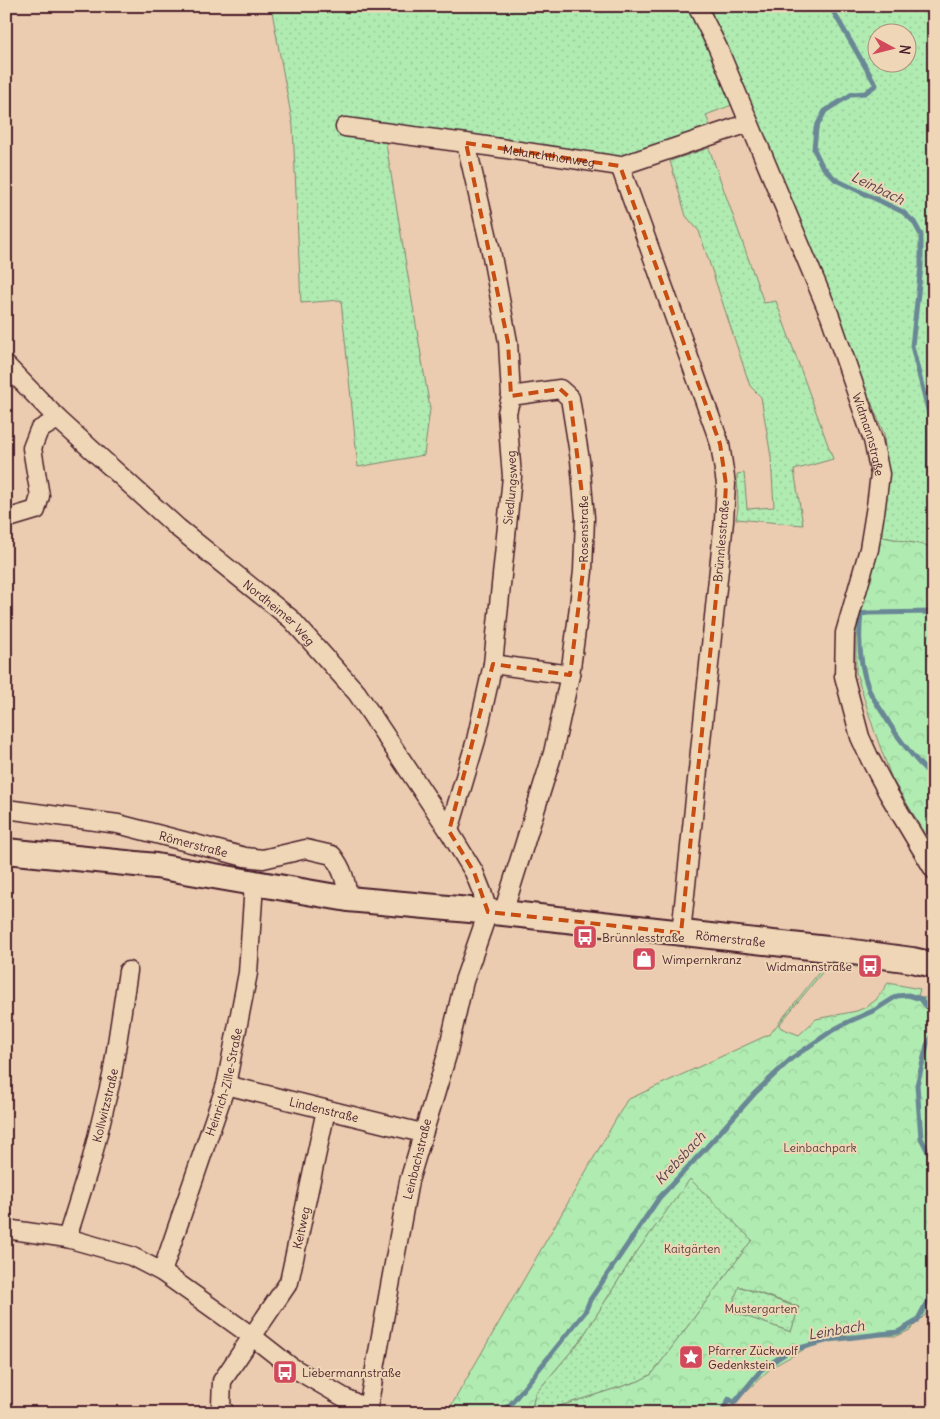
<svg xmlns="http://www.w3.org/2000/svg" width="940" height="1419" font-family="Delius,sans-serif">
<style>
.grass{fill:url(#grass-dots);stroke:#7d866e;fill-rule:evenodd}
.forest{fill:url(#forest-crowns);stroke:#7d866e;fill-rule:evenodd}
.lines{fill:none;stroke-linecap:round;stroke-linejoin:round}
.stream{stroke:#698795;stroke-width:5}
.street-casing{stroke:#4a1f2b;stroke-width:21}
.secondary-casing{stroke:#4a1f2b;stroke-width:28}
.street{stroke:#eed6b6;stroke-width:18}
.secondary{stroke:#eed6b6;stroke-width:24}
.marked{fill:none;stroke:#c84d12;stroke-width:4;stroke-dasharray:10 6;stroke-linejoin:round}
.labels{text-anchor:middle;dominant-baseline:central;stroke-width:4;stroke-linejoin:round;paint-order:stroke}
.street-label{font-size:12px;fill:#4a1f2b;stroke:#eed6b6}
.poi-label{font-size:12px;fill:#4a1f2b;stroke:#eed6b6;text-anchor:start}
.park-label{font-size:12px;fill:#593e3f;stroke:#eed6b6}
.water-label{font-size:14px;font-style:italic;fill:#54424e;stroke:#eed6b6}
</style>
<defs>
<pattern id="grass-dots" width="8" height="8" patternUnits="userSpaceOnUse" patternTransform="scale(1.25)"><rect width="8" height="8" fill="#b0ecb2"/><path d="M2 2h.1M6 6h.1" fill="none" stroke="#99ca99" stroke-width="1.8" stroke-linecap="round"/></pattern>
<pattern id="forest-crowns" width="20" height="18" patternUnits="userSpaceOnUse" patternTransform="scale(1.25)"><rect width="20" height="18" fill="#b0ecb2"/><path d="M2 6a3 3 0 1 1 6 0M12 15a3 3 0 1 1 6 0" fill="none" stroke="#99ca99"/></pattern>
</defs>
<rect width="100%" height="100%" fill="#ebccb0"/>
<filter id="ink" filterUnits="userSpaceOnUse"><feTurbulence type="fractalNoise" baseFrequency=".02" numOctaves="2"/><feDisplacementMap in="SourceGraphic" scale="10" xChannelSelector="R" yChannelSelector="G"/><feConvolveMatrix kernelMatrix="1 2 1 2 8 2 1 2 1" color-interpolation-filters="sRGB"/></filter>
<g filter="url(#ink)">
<!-- grass -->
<g class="grass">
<path d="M271,6H921L923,13L934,12V547L878,536L888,484L884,434L756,118L737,103L706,115L712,132L619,162L383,126L430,409L424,455L358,467L341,300L301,303L293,126ZM878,32H908V62H878Z"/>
<path d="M709,148L764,303L776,301L833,459L794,470L803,525L736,519L738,508L737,474L744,473L747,509L774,507L771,457L761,397L750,386L699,231L686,216L670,161Z"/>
<path d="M690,1178L752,1240L652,1374L639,1381L538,1413H531L535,1394L580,1341L633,1257Z"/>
<path d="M738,1286L799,1308L791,1332L730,1311Z"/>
</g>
<!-- forest -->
<g class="forest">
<path d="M878,536L934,547V848L892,779L874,730L856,673V619Z"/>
<path d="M829,960L934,975L829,964L779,1025L781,1028L799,1035L816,1019L857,1011L866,1007L876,1000L888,983L920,989L918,996L929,999L934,986V1300L926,1314L910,1330L897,1336L830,1335L772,1367L723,1413H538L639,1381L652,1374L752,1240L690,1179L633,1257L580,1341L535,1394L531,1413H447L627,1100L770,1034ZM739,1286L799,1307L791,1332L730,1311Z"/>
</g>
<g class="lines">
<!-- stream -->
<g class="stream">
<path d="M830,6L876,85L865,93L852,94L825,111L816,128L814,149L822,166L836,180L903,212L914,222L921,235V267L912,346L930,418L929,467L934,502"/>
<path d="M934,612L868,613L861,614C858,639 860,666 869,690C874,701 883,712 889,723C900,740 912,757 927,771L934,770"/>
<path d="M934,1033L927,1045L917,1085L921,1138L934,1164"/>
<path d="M498,1413L510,1405L585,1312L590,1300L659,1198L704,1150L755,1093L792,1058L833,1030L848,1022L875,1010L897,996L908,995L921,999L926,1006H934"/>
<path d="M721,1413L729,1399L734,1403L761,1370L789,1351L829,1340L898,1332L917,1321L934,1289"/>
</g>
<defs>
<g id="street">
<path id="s1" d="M697,6L718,48L830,316L873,440L880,474L876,506L869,549L845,633L844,676L860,737L870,759L888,793L934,870"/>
<path id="s2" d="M345,127L466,143L620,166L749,123"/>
<path d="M620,166L720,444L726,484L724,521L681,933"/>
<path id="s3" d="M6,365L58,419L178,528L291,619L357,693L449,831L474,872L482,892L488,912L464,981L447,1055L409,1181L367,1413"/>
<path d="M6,519L36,510L40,496L32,448L39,430L58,419"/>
<path d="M493,664L570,675"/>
<path id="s4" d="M6,809L118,824L245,857L263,859L306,849L332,855C343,869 346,881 348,899"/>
<path id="s5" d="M449,831L476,740L493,664L512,477L507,413L511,396L508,342L491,251L466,143"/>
<path d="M503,913L553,753L570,675L577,623L583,571L585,518L580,460L570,398L560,389L511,396"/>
<path id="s6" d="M226,1085L422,1133"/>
<path d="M6,1229L67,1238L131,1256L162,1272L253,1337L290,1366L345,1398L367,1409"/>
<path id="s7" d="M67,1238L92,1158L112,1076L128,971"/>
<path id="s8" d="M162,1272L226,1085L248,973L254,884"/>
<path id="s9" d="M225,1413L221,1405L222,1381L289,1282L326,1110"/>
</g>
<g id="secondary">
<path id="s10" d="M6,851L156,866L348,899L503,913L846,951L912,960L934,965"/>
</g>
</defs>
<!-- street casing -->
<use href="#street" class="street-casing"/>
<!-- secondary casing -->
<use href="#secondary" class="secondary-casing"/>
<!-- street -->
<use href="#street" class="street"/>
<!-- secondary -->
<use href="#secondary" class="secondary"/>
</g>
</g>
<!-- marked area -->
<path class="marked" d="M466,143L620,166L720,444L726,484L724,521L681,933L488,912L474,872L449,831L493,664L570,675L583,571L585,518L570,398L560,389L511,396L508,342Z"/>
<!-- icons -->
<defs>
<symbol id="bus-square" viewBox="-11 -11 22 22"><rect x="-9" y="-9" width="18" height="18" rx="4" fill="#d1495b" stroke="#eed6b6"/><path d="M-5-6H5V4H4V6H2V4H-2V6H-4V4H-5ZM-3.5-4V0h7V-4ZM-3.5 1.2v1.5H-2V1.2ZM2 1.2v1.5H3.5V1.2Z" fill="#fff"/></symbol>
<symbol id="shop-square" viewBox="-11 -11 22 22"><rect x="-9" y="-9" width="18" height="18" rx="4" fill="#d1495b" stroke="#eed6b6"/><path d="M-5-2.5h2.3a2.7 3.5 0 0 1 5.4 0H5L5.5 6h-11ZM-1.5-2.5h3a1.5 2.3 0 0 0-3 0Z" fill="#fff"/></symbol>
<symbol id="sight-square" viewBox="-11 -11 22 22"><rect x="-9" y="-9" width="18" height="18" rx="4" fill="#d1495b" stroke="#eed6b6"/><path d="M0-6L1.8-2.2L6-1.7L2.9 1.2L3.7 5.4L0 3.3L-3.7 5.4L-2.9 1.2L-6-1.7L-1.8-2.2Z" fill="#fff"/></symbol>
</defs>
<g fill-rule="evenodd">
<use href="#bus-square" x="571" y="923" width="28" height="28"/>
<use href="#shop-square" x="630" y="945" width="28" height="28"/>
<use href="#bus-square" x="856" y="952" width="28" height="28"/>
<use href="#sight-square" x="677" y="1343" width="28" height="28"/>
<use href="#bus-square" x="271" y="1358" width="28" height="28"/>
</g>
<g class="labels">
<!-- street labels -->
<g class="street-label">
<text stroke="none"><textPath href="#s2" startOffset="206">Melanchthonweg</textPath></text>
<text stroke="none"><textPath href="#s1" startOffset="462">Widmannstraße</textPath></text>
<text stroke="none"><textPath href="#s5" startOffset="350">Siedlungsweg</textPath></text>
<text transform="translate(583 529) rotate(-90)">Rosenstraße</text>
<text transform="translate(721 541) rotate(-85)">Brünnlesstraße</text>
<text stroke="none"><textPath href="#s3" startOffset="369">Nordheimer Weg</textPath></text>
<text stroke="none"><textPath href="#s4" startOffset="191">Römerstraße</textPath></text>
<text stroke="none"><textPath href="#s10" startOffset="730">Römerstraße</textPath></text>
<text stroke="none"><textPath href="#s8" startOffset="200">Heinrich-Zille-Straße</textPath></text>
<text stroke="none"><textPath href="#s7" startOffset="138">Kollwitzstraße</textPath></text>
<text stroke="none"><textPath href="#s6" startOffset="101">Lindenstraße</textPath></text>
<text transform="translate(417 1159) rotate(-76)">Leinbachstraße</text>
<text stroke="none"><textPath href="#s9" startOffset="208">Keitweg</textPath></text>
</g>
<!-- poi labels -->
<g class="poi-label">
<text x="602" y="937">Brünnlesstraße</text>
<text x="662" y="959">Wimpernkranz</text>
<text x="852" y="966" text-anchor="end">Widmannstraße</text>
<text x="708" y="1350">Pfarrer Zückwolf<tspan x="708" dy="14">Gedenkstein</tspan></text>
<text x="302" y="1372">Liebermannstraße</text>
</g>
<!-- park labels -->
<g class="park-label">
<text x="820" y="1147">Leinbachpark</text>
<text x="692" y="1248">Kaitgärten</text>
<text x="761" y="1308">Mustergarten</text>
</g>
<!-- water labels -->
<g class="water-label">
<text transform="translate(878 188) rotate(26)">Leinbach</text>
<text transform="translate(680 1158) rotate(-47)">Krebsbach</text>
<text transform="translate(836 1330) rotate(-10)">Leinbach</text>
</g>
</g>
<!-- margin -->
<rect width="940" height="1419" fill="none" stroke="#eed6b6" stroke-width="25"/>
<rect x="12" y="12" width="915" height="1394" fill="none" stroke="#4a1f2b" stroke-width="2" filter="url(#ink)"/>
<!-- north arrow -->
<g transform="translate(892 48) rotate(97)"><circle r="24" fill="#eed6b6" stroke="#ac8d7e"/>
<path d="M0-4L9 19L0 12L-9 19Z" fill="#d1495b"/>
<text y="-8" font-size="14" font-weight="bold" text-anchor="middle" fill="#4a1f2b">N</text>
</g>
</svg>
